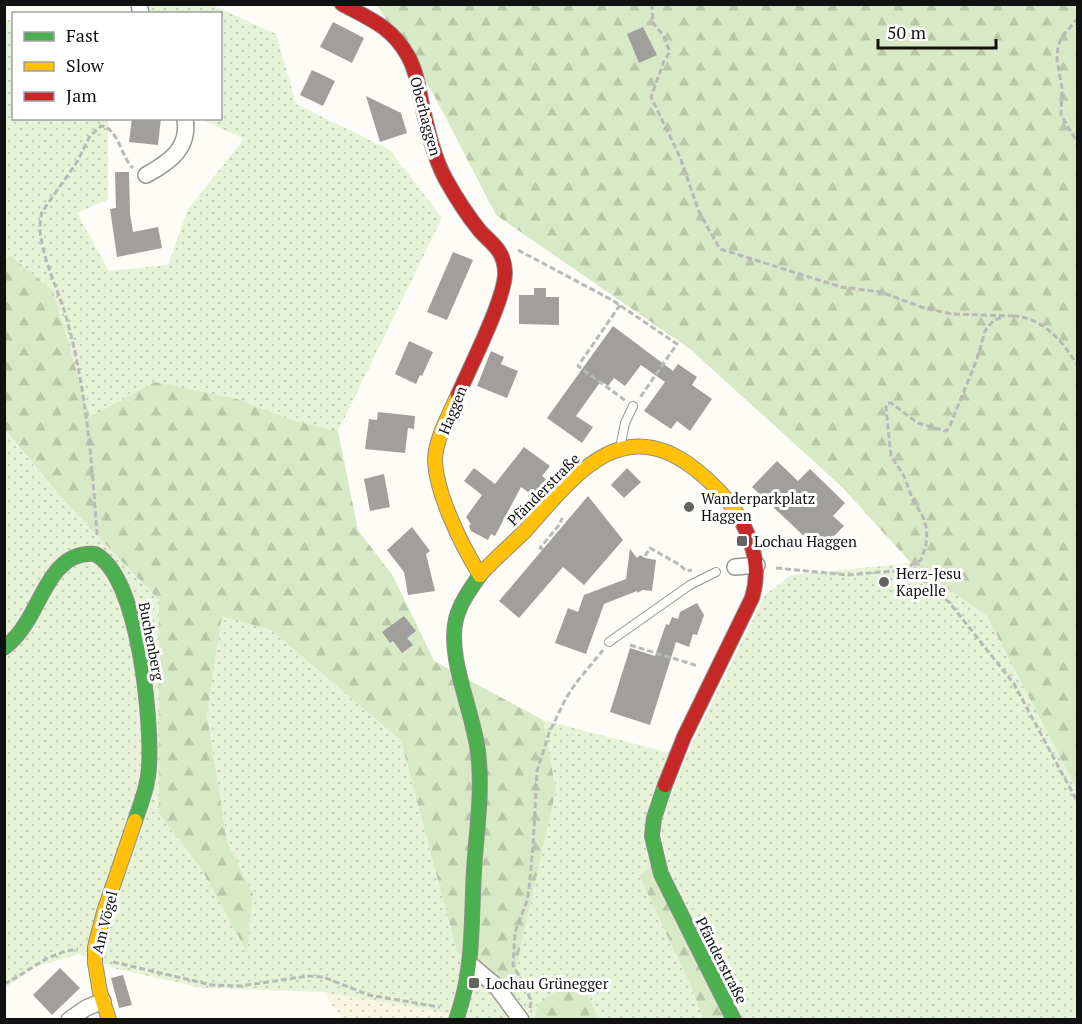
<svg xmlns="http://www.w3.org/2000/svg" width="1082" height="1024" font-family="'PT Serif',serif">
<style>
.farmland{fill:url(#farmland-dots)}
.grass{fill:url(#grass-dots)}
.forest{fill:url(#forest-firs)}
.building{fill:#a19f9c}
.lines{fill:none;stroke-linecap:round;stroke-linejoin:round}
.lane-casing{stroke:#979795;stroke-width:10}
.street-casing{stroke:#979795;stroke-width:18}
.fast-casing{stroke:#8e8d8b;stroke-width:16}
.slow-casing{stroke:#8e8d8b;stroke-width:16}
.jam-casing{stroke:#8e8d8b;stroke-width:16}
.path{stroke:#b9b9b8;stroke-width:3;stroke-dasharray:6 3;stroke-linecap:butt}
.lane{stroke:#fffffe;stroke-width:8}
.street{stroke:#fffffe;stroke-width:15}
.fast{stroke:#4caf50;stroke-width:14}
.slow{stroke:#ffc107;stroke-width:14}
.jam{stroke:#c62828;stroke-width:14}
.poi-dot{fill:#646362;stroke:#fff;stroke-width:2}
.labels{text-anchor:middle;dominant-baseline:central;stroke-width:6;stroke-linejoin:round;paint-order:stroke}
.street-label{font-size:15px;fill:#111;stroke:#fff}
.poi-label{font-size:15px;fill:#111;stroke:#fff;text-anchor:start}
</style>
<defs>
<pattern id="farmland-dots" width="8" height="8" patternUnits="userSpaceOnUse" patternTransform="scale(1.5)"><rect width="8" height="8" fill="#f9f7e4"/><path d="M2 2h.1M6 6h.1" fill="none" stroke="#d4d3c3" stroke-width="1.8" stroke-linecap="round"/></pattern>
<pattern id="grass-dots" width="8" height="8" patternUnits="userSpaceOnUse" patternTransform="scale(1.5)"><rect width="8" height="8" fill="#e7f3d7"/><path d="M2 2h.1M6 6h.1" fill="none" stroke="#c5cfb8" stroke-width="1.8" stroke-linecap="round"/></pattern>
<pattern id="forest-firs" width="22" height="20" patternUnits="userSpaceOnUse" patternTransform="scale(1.5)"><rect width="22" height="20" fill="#d8eac5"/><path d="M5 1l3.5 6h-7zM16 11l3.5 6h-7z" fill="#b8c8a8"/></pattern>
</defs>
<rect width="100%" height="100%" fill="#fdfcf7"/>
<!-- farmland -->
<path class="farmland" d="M323,992L452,1014L450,1020L342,1019Z"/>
<!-- grass -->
<g class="grass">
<path d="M148,5H212L276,34L296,104L390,150L442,218L338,431L298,422L237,399L90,417L53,291L12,257L5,259L4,21L9,20L13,22L14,118L108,119V199L77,213L109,271L168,265L188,209L244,139L201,119L220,118V14L149,13Z"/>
<path d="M4,430L66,503L159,600V814L202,870L247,951L253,894L227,841L207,714L222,615L271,630L401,741L457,952L516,999L517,964L556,790L543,720L670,753L654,865L639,875L694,994L703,1019H599L589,997L537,1005L535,1019H451L452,1014L323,992L202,988L117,969L79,954L35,967L5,988Z"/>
<path d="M911,563L987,616L1077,790V1019H742L668,872L660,824L686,756L765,595L791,575Z"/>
</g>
<!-- forest -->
<g class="forest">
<path d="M377,5H1077V790L987,616L911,563L842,487L690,349L496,215L435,97Z"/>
<path d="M11,256L53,291L90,417L155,382L237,399L298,422L338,431L358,530L393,576L434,661L543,720L556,790L517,964L516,999L457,952L401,741L271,630L222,616L207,714L227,841L253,894L247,952L202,870L159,814V600L66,503L5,430L4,259Z"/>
<path d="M654,865L732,1019H703L694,994L639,875Z"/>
<path d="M560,988L589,997L599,1019H535L537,1005Z"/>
</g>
<!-- building -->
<g class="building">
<path d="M333,22L364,38L352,63L320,47Z"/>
<path d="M643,27L657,55L639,63L627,34Z"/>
<path d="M312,70L335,81L323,106L300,95Z"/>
<path d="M366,96L401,113L407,133L380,142Z"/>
<path d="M132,118H161L158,145L129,142Z"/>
<path d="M115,172H129L130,214L133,232L158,227L162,248L117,257L110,209L116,208Z"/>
<path d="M453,252L473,260L447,320L427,312Z"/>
<path d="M534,288H546V297H559V325L519,324V295H534Z"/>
<path d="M613,326L673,371L678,364L697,377L692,385L712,399L690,431L677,421L671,429L644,411L665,382L641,365L625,386L614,378L608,386L601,381L576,416L593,427L582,443L547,418Z"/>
<path d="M409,341L433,352L422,376L420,375L416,384L395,374Z"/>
<path d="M491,351L504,357L501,364L518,371L507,398L477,386Z"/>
<path d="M378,412L415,416L414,429L408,428L405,453L365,449L369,419L377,420Z"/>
<path d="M524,447L550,466L542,476L549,482L536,498L521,487L495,536L491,534L488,540L471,531L469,526L471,524L466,517L482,495L464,481L474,468L495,484Z"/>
<path d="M777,461L798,481L810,469L845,503L833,516L844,526L821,549L809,537L807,539L752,487Z"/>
<path d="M627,468L641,482L624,498L611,485Z"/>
<path d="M384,474L390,507L370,511L364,479Z"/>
<path d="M588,496L623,540L584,585L563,567L519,618L499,601Z"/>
<path d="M412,527L430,551L426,554L435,591L408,595L404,572L387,550Z"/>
<path d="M630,549L637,558L640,555L645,558L656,560L652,591L643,590L637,593V591L604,604L586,654L555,643L568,608L578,612L584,595L626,579Z"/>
<path d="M697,603L704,615L697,635L693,634L689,647L676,642L650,725L610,712L630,648L655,656L666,624L669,625L672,617L678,619L680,612Z"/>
<path d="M404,616L416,631L407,638L413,645L402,653L393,641L390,643L382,632Z"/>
<path d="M60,968L80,988L52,1015L33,995Z"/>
<path d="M123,975L132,1005L119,1008L111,978Z"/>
</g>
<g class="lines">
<defs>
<g id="lane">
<path d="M621,443L625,423L633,406"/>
<path d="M609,642L690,585L716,572"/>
</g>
<g id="street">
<path d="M139,4L141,14"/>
<path d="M146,175C170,162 190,148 185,118"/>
<path d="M735,567L757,565"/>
<path d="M471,965L496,986L521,1020"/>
<path d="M69,1020L86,1008L103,1001"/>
</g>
<g id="fast">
<path d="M4,648C13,641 20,633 26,623C44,596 54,551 95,554C139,576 152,722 149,767C148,786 141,803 135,821"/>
<path d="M665,785L654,818L652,836L661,874L734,1020"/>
<path d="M456,1020C474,971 471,923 474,871C476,835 482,799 479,762C477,718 446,660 456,619C460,603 471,588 480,575"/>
</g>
<g id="slow">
<path d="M458,395C450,413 435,440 435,460C436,494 462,546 480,575"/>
<path d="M480,575C494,559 511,545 526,530C573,477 621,411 695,469C714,484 732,502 743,524"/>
<path d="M109,1020L100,992L95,963V947L104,912L135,821"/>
</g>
<g id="jam">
<path d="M342,4C370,19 392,27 408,56C417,72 419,91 423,109C428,131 434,157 445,178C455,196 467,215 480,231C493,245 504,250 505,272C506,297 469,369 458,395"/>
<path d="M665,785L684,737L752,598C760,571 755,549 743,524"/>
</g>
</defs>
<!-- lane casing -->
<use href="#lane" class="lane-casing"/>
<!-- street casing -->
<use href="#street" class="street-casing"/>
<!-- fast casing -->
<use href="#fast" class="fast-casing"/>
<!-- slow casing -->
<use href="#slow" class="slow-casing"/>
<!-- jam casing -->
<use href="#jam" class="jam-casing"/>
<!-- path -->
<g class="path">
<path d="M652,4L653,23L663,35L670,52L664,61L651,97L680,157L699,212L720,249L841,287L881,292L924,308L952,314L1013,316"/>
<path d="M1078,18L1062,37L1058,46L1057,60L1062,88L1061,115L1078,143"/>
<path d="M518,250L612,300L677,344L639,399"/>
<path d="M620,305L578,366L626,401"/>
<path d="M1013,316C1043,317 1063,342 1078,366"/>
<path d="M97,535C92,461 86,385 65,313C57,287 33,239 42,212L77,162L90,136L101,126C119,128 121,158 133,168"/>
<path d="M543,549L540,548L560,524L562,518"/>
<path d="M645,556L650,548L680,565L686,571L692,570"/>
<path d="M776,568L848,575L902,570L912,572L923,579L949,602L1014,684L1078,803"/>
<path d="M902,570L921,560L926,545L927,530L923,517L912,498L904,476L891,456L886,407L888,403H891L918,423L946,431L949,428L977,359L985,331L993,321L1004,316"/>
<path d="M630,645L698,666"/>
<path d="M113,962L212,985L241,986L308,976L323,977L369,995L440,1007"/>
<path d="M4,984C31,971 46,953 78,949"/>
<path d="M530,1008L531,1002L527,990L513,965L515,932L527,901L529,889L533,847L537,771L549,733L566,698L576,683L603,650"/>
</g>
<!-- lane -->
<use href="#lane" class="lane"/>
<!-- street -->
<use href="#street" class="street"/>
<!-- fast -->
<use href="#fast" class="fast"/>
<!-- slow -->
<use href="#slow" class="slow"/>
<!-- jam -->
<use href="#jam" class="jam"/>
</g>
<!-- markers -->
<g class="poi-dot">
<circle cx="689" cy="507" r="6"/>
<rect x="736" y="535" width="12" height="12" rx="3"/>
<circle cx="884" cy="582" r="6"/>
<rect x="468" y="977" width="12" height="12" rx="3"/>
</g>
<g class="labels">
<!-- street labels -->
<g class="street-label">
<text transform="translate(426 116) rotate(75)">Oberhaggen</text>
<text transform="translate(452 410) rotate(-68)">Haggen</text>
<text transform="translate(543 489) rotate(-45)">Pfänderstraße</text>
<text transform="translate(152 641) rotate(79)">Buchenberg</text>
<text transform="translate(104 922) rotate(-76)">Am Vögel</text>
<text transform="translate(722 960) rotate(63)">Pfänderstraße</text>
</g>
<!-- poi labels -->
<g class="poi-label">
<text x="701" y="498">Wanderparkplatz<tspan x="701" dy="17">Haggen</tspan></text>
<text x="754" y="541">Lochau Haggen</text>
<text x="896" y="573">Herz-Jesu<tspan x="896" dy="17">Kapelle</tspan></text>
<text x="486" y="983">Lochau Grünegger</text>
</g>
</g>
<!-- border -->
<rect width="1082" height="1024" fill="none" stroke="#111111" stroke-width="12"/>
<!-- legend -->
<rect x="12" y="12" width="210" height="108" fill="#ffffff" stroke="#a0a0a0" stroke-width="1.5"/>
<rect x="24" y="32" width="30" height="9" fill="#4caf50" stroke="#a0a0a0" stroke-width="1.5"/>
<text x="66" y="42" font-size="18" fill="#111111">Fast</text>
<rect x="24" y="62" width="30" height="9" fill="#ffc107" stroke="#a0a0a0" stroke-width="1.5"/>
<text x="66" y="72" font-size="18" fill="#111111">Slow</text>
<rect x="24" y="92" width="30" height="9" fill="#c62828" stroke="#a0a0a0" stroke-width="1.5"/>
<text x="66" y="102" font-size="18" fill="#111111">Jam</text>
<!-- scale -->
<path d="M878 39v9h118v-9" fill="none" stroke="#111111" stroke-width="3"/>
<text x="887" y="39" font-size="18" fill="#111111" stroke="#ffffff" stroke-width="4.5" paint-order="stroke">50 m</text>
</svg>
